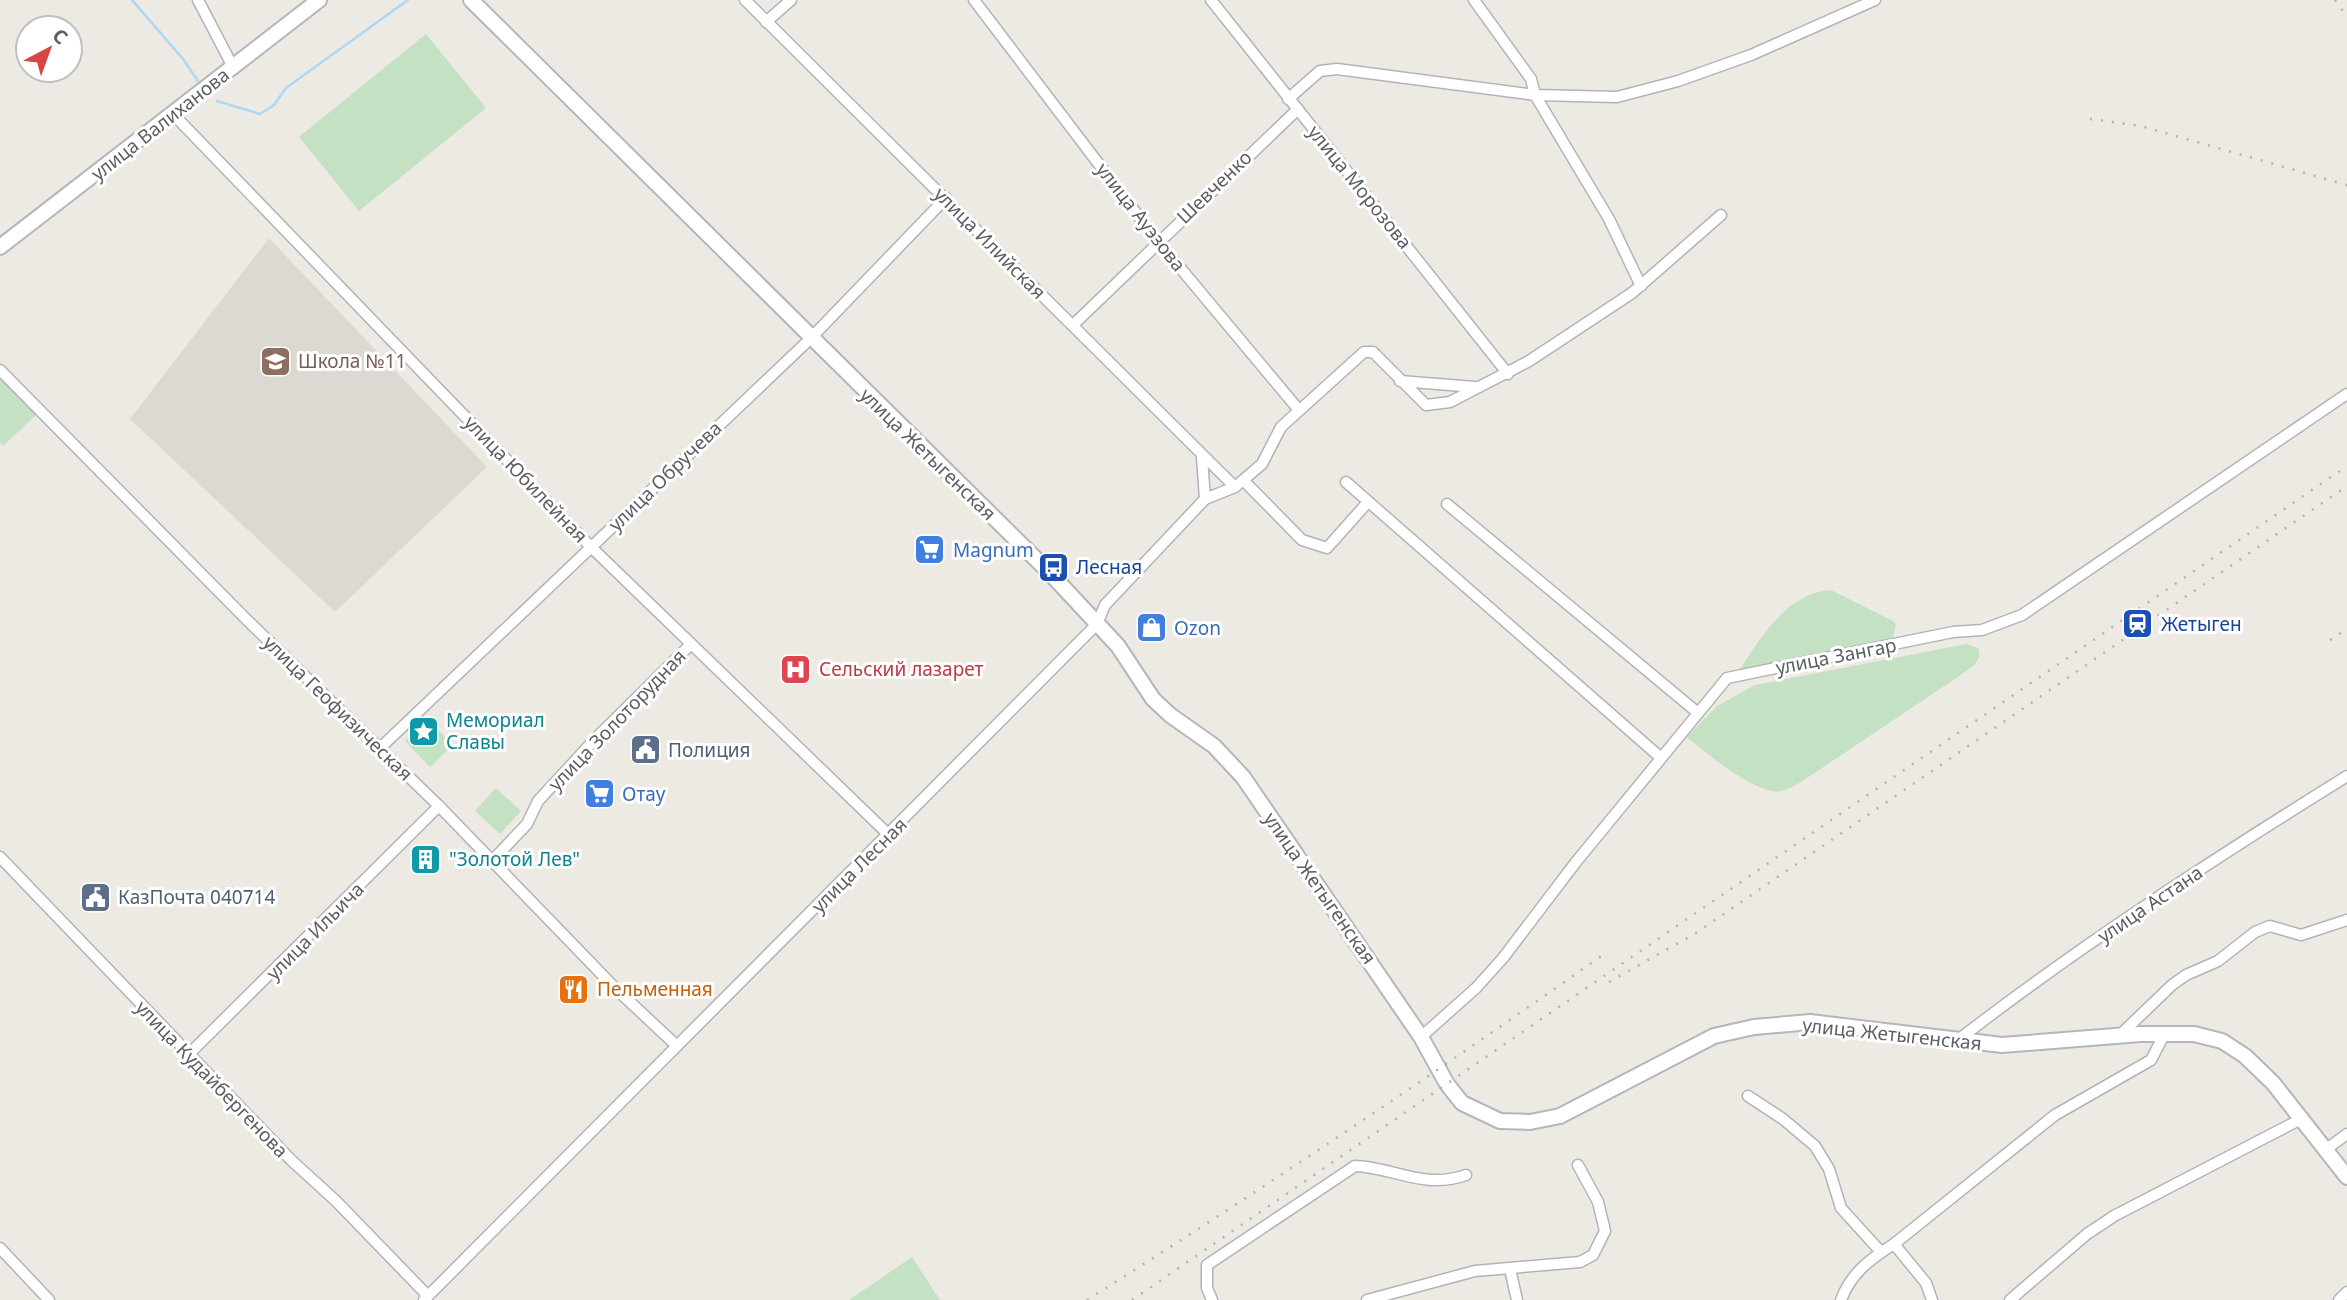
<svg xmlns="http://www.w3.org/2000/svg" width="2347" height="1300" font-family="'Noto Sans',sans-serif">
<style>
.education{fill:#dcd9d2}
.green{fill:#c4e1c3}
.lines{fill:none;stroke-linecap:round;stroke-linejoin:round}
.stream{stroke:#abd8f5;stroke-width:2.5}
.minor-casing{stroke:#b1b4b7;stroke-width:13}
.secondary-casing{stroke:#b3b6ba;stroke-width:18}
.minor{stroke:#fff;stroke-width:10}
.secondary{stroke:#fff;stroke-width:14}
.rail{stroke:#b2b3b3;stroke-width:2.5;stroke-dasharray:2 9;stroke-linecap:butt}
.labels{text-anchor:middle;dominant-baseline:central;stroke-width:6;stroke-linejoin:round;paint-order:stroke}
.street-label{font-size:19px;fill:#5c5f63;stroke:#fff}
.education-label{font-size:19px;fill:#785e54;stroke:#fff;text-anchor:start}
.shop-label{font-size:19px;fill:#366cbe;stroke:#fff;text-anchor:start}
.transit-label{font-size:19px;fill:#164399;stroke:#fff;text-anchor:start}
.health-label{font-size:19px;fill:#be3a42;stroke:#fff;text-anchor:start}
.culture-label{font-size:19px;fill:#0d838f;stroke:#fff;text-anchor:start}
.service-label{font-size:19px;fill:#4e5e75;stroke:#fff;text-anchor:start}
.food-label{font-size:19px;fill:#c56008;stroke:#fff;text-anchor:start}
</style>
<rect width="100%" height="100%" fill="#edeae4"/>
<!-- education -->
<path class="education" d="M269,238L487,467L335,612L130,419Z"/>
<!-- green -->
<g class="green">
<path d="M426,34L486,108L359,211L299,137Z"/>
<path d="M0,378L36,415L3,446L0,442Z"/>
<path d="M1831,590L1893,621L1896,624L1893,637L1888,642L1740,669C1762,636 1787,593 1831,590Z"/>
<path d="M1967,644L1978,648C1984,662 1968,669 1958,677L1801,782C1795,785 1788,790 1781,791C1757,796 1705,752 1687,737L1717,706L1755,685Z"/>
<path d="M428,719L453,745L430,767L405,741Z"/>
<path d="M496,788L521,811L500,834L475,811Z"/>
<path d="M912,1257L940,1300H849Z"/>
</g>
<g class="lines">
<!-- stream -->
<g class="stream">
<path d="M132,0L183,59L198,81"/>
<path d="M217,101L260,114L274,105L286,88L408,0"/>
</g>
<defs>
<g id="minor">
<path d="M198,0L233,67"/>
<path d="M745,0L1235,487"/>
<path d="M974,0L1152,234L1298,409"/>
<path d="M1211,0L1508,374"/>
<path d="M1474,0L1531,79L1535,95L1609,219L1641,286"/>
<path d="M766,22L791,0"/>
<path d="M1288,99L1320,71L1337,69L1535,95L1617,97L1678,81L1751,55L1875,0"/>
<path d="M173,114L591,547L889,835"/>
<path d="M1073,325L1298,109"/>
<path d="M0,370L248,621L439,806L615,988L677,1046"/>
<path d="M1400,381L1475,387"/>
<path d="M1202,458L1205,499"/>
<path d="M1244,481L1302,540L1327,548L1368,502"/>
<path d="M1346,482L1660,757"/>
<path d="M1447,504L1698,713"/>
<path d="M379,749L810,339L946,198"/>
<path d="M0,857L291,1160L336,1201L428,1296"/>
<path d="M492,861L527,824L538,801L597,737L691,644"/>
<path d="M2120,1035L2172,985L2186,975L2218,961L2255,932L2270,926L2301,935L2347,920"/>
<path d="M1421,1037L1476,988L1503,958L1576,862L1727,678L1953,632L1982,630L2022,615L2347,394"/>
<path d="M1958,1040C2082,944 2214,859 2347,776"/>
<path d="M189,1054L439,806"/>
<path d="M1748,1096L1783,1119L1815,1146L1829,1169L1841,1208L1881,1252"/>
<path d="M2325,1150L2347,1134"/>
<path d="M1894,1244L1926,1283L1932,1300"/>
<path d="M0,1248L49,1300"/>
<path d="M1510,1269L1517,1300"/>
<path d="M424,1300L1097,624L1105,605L1205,499L1235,487L1262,464L1281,427L1364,352H1373L1426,405L1450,402L1529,361L1632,293L1721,215"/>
<path d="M1212,1300L1207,1288V1265L1355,1166C1393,1167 1424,1190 1466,1175"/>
<path d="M1367,1300L1475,1271L1580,1262L1593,1255L1605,1231L1598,1202L1578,1165"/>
<path d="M1841,1300C1851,1273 1870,1259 1894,1244L2055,1115L2151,1060L2165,1033"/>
<path d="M2010,1300L2087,1234L2114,1216L2301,1119"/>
<path d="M2339,1300L2347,1292"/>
</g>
<g id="secondary">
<path d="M471,0L1050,573L1118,646L1153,699L1170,715L1214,746L1243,777L1421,1037L1447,1084L1462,1103L1500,1121L1530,1122L1560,1116L1714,1036L1754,1027L1810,1022L2002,1045L2140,1034H2194L2222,1041L2245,1056L2273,1083L2347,1177"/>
<path d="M0,247L319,0"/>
</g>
</defs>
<!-- minor casing -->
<use href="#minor" class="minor-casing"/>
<!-- secondary casing -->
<use href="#secondary" class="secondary-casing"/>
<!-- minor -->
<use href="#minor" class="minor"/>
<!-- secondary -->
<use href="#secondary" class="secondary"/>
<!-- rail -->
<g class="rail">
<path d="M2335,0L2347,17"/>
<path d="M2090,119L2141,126L2347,185"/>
<path d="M2330,640L2347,629"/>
<path d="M1609,982L1696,933L2347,486"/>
<path d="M1087,1300C1263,1189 1437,1072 1607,952"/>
<path d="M1132,1300L2347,466"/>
</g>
</g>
<!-- icons -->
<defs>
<symbol id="school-square" viewBox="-11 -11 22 22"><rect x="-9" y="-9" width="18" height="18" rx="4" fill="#8d6e63" stroke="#fff"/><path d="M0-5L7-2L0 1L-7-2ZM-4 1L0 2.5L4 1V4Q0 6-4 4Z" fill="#fff"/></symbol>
<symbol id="supermarket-square" viewBox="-11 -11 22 22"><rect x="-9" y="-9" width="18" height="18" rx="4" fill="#3f7fe0" stroke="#fff"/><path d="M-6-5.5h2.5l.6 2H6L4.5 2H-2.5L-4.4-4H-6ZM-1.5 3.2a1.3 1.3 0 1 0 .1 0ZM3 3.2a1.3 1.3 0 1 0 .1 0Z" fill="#fff"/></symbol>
<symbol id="bus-square" viewBox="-11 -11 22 22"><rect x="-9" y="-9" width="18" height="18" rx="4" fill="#1a4fb4" stroke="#fff"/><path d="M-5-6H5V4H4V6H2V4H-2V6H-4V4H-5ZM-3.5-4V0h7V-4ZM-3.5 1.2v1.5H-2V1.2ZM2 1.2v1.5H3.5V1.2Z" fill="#fff"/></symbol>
<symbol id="station-square" viewBox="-11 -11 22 22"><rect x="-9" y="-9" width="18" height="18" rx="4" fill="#1a4fb4" stroke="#fff"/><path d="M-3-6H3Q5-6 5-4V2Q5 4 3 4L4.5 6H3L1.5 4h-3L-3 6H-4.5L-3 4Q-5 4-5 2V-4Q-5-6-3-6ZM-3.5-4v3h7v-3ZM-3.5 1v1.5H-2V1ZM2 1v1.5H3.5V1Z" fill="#fff"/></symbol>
<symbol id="shop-square" viewBox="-11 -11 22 22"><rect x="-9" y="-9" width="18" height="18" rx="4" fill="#3f7fe0" stroke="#fff"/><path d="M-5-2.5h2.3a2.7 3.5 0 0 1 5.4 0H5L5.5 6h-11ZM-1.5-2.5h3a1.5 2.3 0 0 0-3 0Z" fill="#fff"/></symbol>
<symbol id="hospital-square" viewBox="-11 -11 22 22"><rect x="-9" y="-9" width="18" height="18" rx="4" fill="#e0444e" stroke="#fff"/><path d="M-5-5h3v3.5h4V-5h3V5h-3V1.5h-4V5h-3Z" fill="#fff"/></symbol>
<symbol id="sight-square" viewBox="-11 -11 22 22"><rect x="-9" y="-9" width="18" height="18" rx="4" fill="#0f9aa8" stroke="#fff"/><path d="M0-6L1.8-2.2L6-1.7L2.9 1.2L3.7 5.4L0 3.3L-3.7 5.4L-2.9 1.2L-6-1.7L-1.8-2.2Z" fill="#fff"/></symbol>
<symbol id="civic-square" viewBox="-11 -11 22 22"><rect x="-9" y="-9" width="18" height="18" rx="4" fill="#5c6f8a" stroke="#fff"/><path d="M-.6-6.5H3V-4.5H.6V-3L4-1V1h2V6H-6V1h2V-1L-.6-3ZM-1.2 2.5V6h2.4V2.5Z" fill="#fff"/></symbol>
<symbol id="building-square" viewBox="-11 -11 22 22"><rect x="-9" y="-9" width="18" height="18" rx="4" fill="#0f9aa8" stroke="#fff"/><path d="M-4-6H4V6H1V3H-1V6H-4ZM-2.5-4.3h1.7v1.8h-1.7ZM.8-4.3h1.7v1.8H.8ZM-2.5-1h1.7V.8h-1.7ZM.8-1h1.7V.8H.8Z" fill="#fff"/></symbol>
<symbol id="restaurant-square" viewBox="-11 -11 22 22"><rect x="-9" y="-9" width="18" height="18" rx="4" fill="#e8710a" stroke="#fff"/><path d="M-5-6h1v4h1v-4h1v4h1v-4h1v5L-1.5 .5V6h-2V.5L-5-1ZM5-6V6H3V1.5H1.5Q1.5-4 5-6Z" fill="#fff"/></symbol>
</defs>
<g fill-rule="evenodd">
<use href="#school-square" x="258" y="344" width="35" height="35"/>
<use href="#supermarket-square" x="912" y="532" width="35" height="35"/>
<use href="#bus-square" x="1036" y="550" width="35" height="35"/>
<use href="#station-square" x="2120" y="606" width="35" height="35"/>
<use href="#shop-square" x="1134" y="610" width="35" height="35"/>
<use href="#hospital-square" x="778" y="652" width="35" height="35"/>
<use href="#sight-square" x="406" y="714" width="35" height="35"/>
<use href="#civic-square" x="628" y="732" width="35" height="35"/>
<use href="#supermarket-square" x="582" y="776" width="35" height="35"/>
<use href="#building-square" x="408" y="842" width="35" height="35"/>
<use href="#civic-square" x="78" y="880" width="35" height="35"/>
<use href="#restaurant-square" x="556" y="972" width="35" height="35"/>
</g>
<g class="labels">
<!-- street labels -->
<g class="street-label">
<text transform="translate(160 124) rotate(-38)">улица Валиханова</text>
<text transform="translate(1214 187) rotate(-44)">Шевченко</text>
<text transform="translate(1360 187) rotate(51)">улица Морозова</text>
<text transform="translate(1141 217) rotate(52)">улица Ауэзова</text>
<text transform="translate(990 243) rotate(45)">улица Илийская</text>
<text transform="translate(928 454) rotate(44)">улица Жетыгенская</text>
<text transform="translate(665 476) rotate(-44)">улица Обручева</text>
<text transform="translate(526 479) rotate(46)">улица Юбилейная</text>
<text transform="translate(1836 656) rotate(-11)">улица Зангар</text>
<text transform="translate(338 708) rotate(44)">улица Геофизическая</text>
<text transform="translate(617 720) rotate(-46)">улица Золоторудная</text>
<text transform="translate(859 865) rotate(-45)">улица Лесная</text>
<text transform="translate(1320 888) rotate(55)">улица Жетыгенская</text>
<text transform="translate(2150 904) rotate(-34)">улица Астана</text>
<text transform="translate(315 931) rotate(-45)">улица Ильича</text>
<text transform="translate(1892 1034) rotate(6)">улица Жетыгенская</text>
<text transform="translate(212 1079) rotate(46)">улица Кудайбергенова</text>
</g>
<!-- education labels -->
<g class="education-label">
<text x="298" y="361">Школа №11</text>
</g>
<!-- shop labels -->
<g class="shop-label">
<text x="953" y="550">Magnum</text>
<text x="1174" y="628">Ozon</text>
<text x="622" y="794">Отау</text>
</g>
<!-- transit labels -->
<g class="transit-label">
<text x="1076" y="567">Лесная</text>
<text x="2161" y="624">Жетыген</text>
</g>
<!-- health labels -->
<g class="health-label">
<text x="819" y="669">Сельский лазарет</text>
</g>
<!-- culture labels -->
<g class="culture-label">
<text x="446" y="720">Мемориал<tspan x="446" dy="22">Славы</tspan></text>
<text x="449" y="859">"Золотой Лев"</text>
</g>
<!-- service labels -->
<g class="service-label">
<text x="668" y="750">Полиция</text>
<text x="118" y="897">КазПочта 040714</text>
</g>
<!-- food labels -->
<g class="food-label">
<text x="597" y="989">Пельменная</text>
</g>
</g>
<!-- north arrow -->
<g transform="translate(49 49) rotate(41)"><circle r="33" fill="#ffffff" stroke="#bebfc1" stroke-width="2"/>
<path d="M0-5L12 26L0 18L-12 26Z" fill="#d54742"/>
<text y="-10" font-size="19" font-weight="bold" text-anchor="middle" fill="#5c5f63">С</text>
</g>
</svg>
